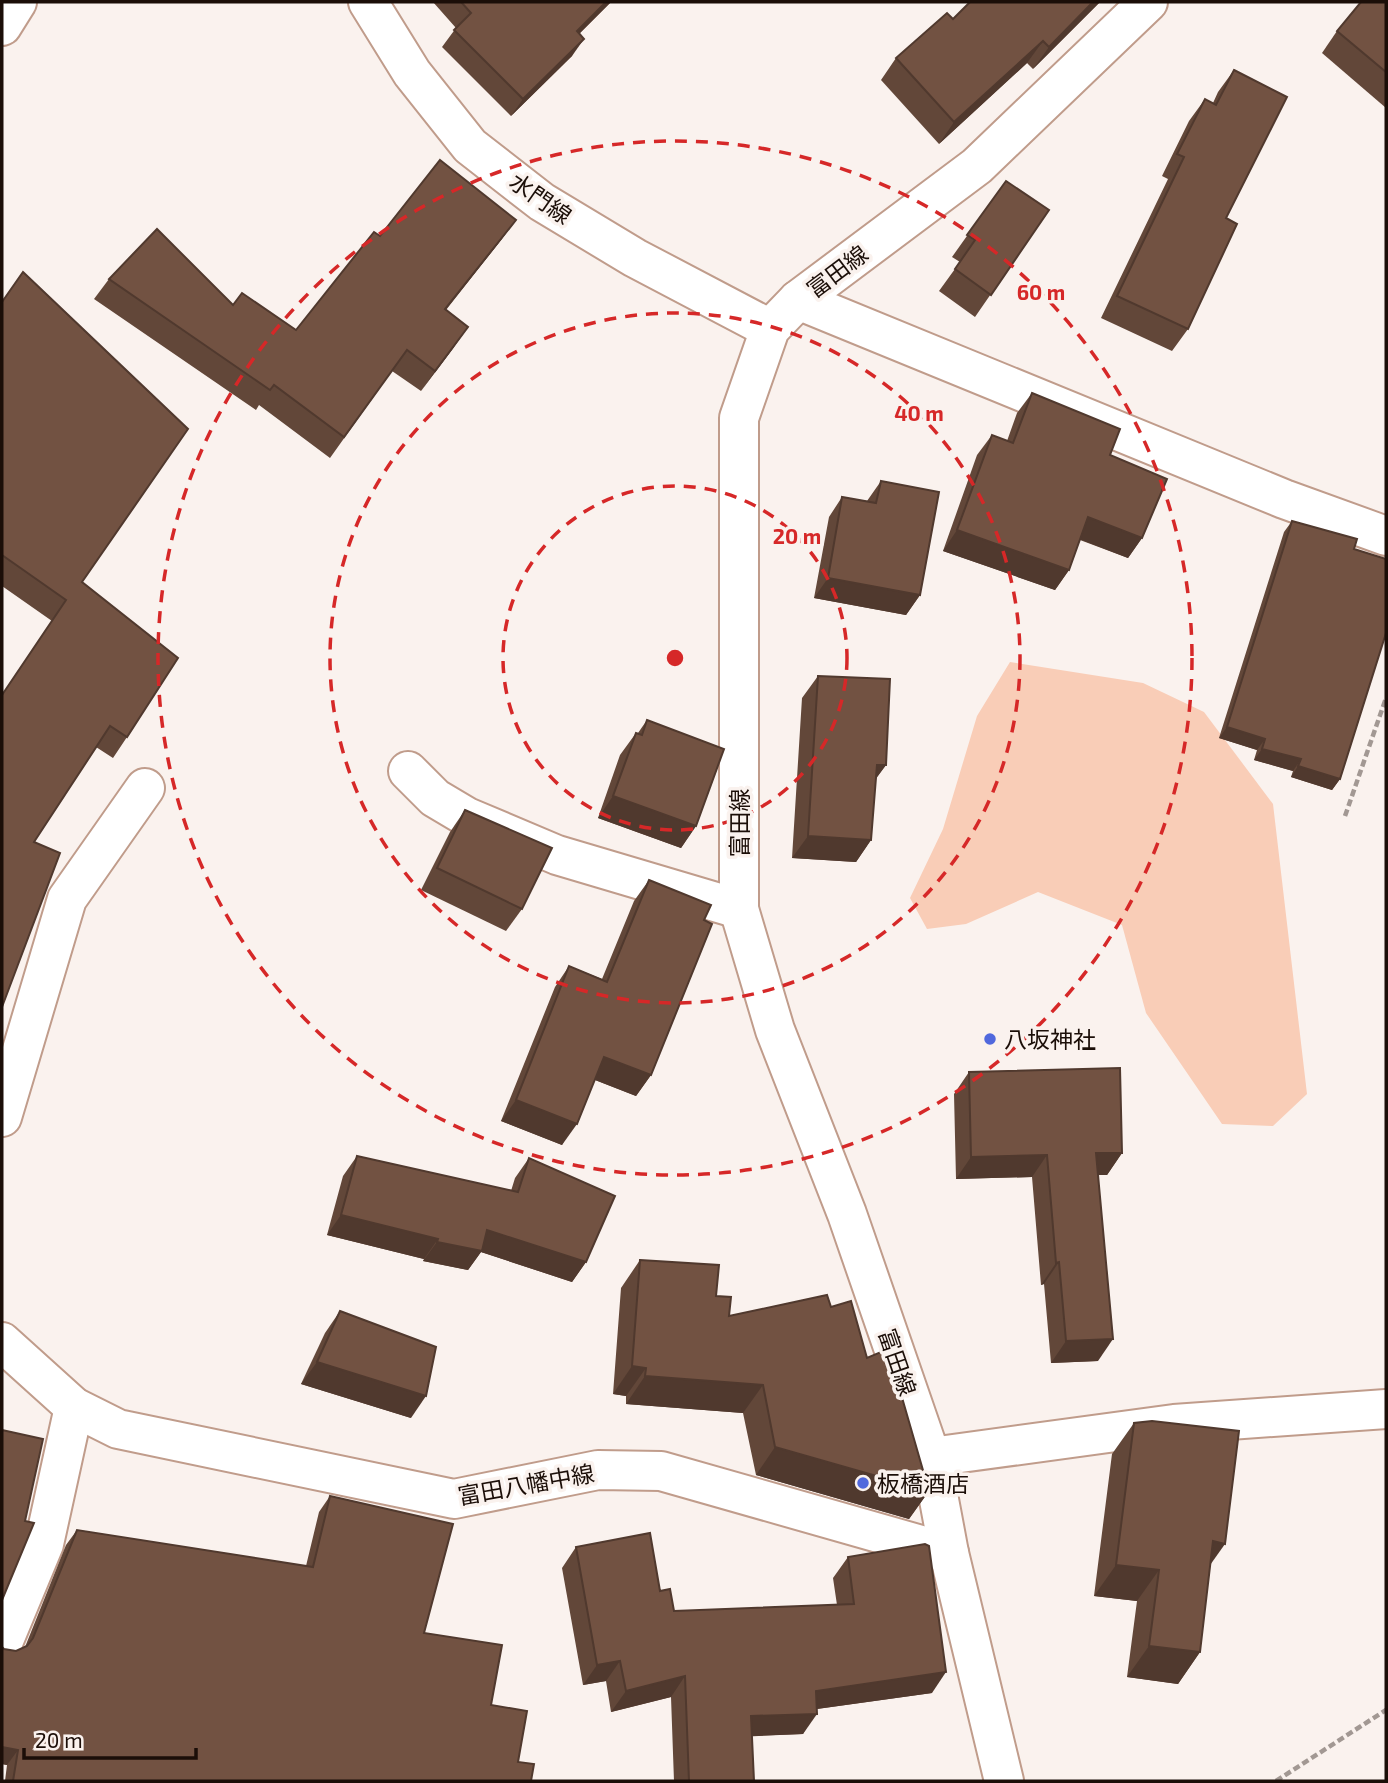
<svg xmlns="http://www.w3.org/2000/svg" width="1388" height="1783" font-family="'Exo 2','Noto Sans JP',sans-serif">
<style>
.green{fill:#f9cdb7}
.lines{fill:none;stroke-linecap:round;stroke-linejoin:round}
.minor-casing{stroke:#c09c8b;stroke-width:42}
.path{stroke:#a29893;stroke-width:4.5;stroke-dasharray:7 3.5;stroke-linecap:butt}
.minor{stroke:#fff;stroke-width:38}
.wall{fill:#624739}
.shaded-wall{fill:#50392e}
.building{fill:#725242;stroke:#50392e;stroke-width:2}
.ring{fill:none;stroke:#d62828;stroke-width:3.5;stroke-dasharray:12 9}
.poi-dot{fill:#5068dd;stroke:#faf2ee;stroke-width:2.5}
.labels{text-anchor:middle;dominant-baseline:central;stroke-width:7;stroke-linejoin:round;paint-order:stroke}
.street-label{font-size:23px;fill:#1b0e08;stroke:#faf2ee}
.poi-label{font-size:23px;fill:#1b0e08;stroke:#faf2ee;text-anchor:start}
.centre{fill:#d62828;stroke:#faf2ee;stroke-width:3.5}
.ring-label{font-size:21px;text-anchor:middle;font-weight:bold;fill:#d62828;stroke:#faf2ee;stroke-width:7;stroke-linejoin:round;paint-order:stroke}
</style>
<rect width="100%" height="100%" fill="#faf2ee"/>
<!-- green -->
<path class="green" d="M1010,662L1143,683L1204,712L1273,804L1307,1094L1273,1126L1222,1124L1146,1013L1122,925L1038,892L966,924L927,929L910,898L943,829L977,716Z"/>
<g class="lines">
<defs>
<g id="minor">
<path d="M368,2L412,73L470,146L542,202L635,258L770,329"/>
<path d="M2,26L17,2"/>
<path d="M798,300L1284,499L1386,536"/>
<path d="M408,771L435,798L467,817L557,855L739,909"/>
<path d="M2,1117L67,899L145,788"/>
<path d="M2,1342L74,1407L118,1429L454,1499L598,1470L661,1471L949,1553"/>
<path d="M931,1457L1174,1424L1386,1409"/>
<path d="M2,1645L44,1544L74,1407"/>
<path d="M1004,1781L949,1553L931,1457L847,1214L775,1030L739,909V418L770,329L798,300L977,166L1148,2"/>
</g>
</defs>
<!-- minor casing -->
<use href="#minor" class="minor-casing"/>
<!-- path -->
<g class="path">
<path d="M1345,816L1386,698"/>
<path d="M1276,1781L1386,1710"/>
</g>
<!-- minor -->
<use href="#minor" class="minor"/>
</g>
<!-- wall -->
<g class="wall">
<path d="M433,2H611L579,34L572,56L511,116L442,47L456,28Z"/>
<path d="M1100,2L1033,69L1027,63L939,144L881,80L896,58Z"/>
<path d="M1386,2V108L1322,53L1337,31Z"/>
<path d="M1234,70L1226,218L1188,329L1172,351L1101,318L1168,179L1162,176L1189,121L1205,99L1213,103L1218,92Z"/>
<path d="M1006,181L1049,210L975,317L939,291L960,262L952,257Z"/>
<path d="M516,220L501,240L446,310L454,347L421,391L392,371L330,458L259,405L256,410L94,299L109,279L233,305L296,330L380,236Z"/>
<path d="M2,302L127,737L113,758L96,747L34,842L2,1007V695L52,621L2,586Z"/>
<path d="M1032,393L1110,455L1142,538L1128,558L1080,540L1069,570L1055,590L943,551L977,455L992,435L1007,441L1017,413Z"/>
<path d="M881,481L920,595L906,615L814,598L829,517L842,497L867,501Z"/>
<path d="M1292,521L1354,549L1340,779L1332,790L1291,777L1293,771L1254,760L1257,750L1219,738L1284,532Z"/>
<path d="M818,676L886,765L876,778L871,840L856,862L792,858L802,698Z"/>
<path d="M647,720L696,826L681,848L598,818L620,755L636,733H638Z"/>
<path d="M465,810L522,909L506,931L421,890L450,832Z"/>
<path d="M649,880L704,920L651,1075L636,1096L595,1080L562,1145L501,1121L555,987L569,966L602,979L634,901Z"/>
<path d="M969,1072L1122,1153L1107,1175H1098V1361L1051,1363L1044,1284L1041,1285L1032,1177L956,1179L954,1094Z"/>
<path d="M357,1156L511,1191L515,1178L529,1158L586,1262L572,1282L481,1252L468,1270L423,1261L424,1259L327,1235L343,1176Z"/>
<path d="M640,1260L716,1296L729,1316L867,1358L929,1491L909,1519L756,1475L743,1413L626,1404V1396L613,1394L621,1288Z"/>
<path d="M340,1311L411,1418L301,1384L325,1333Z"/>
<path d="M1134,1423L1210,1565L1200,1652L1178,1684L1127,1677L1137,1601L1094,1596L1112,1454Z"/>
<path d="M330,1496L424,1633L491,1705L518,1762L531,1781H5L7,1765L2,1764V1647L4,1649L16,1651L25,1647L66,1545L77,1530L306,1566L319,1512Z"/>
<path d="M576,1547L660,1591L674,1611L837,1605L833,1578L848,1557L932,1693L817,1709L803,1734L752,1736L754,1781H674L671,1697L611,1712L606,1681L583,1685L562,1568Z"/>
</g>
<!-- shaded-wall -->
<g class="shaded-wall">
<path d="M606,2H611L564,49L577,31Z"/>
<path d="M1093,2H1100L1033,69L1049,47Z"/>
<path d="M584,39L572,56L511,116L523,99Z"/>
<path d="M1043,41L1027,63L939,144L954,122Z"/>
<path d="M516,220L501,240L430,329L445,309Z"/>
<path d="M468,327L454,347L421,391L435,371Z"/>
<path d="M1088,517L1142,538L1128,558L1074,537Z"/>
<path d="M957,530L1069,570L1055,590L943,551Z"/>
<path d="M828,578L920,595L906,615L814,598Z"/>
<path d="M1227,727L1265,739L1257,750L1219,738Z"/>
<path d="M1262,749L1301,759L1293,771L1254,760Z"/>
<path d="M877,765H886L870,787Z"/>
<path d="M1298,766L1340,779L1332,790L1291,777Z"/>
<path d="M613,796L696,826L681,848L598,818Z"/>
<path d="M808,836L871,840L856,862L792,858Z"/>
<path d="M604,1057L651,1075L636,1096L590,1078Z"/>
<path d="M516,1100L577,1124L562,1145L501,1121Z"/>
<path d="M1096,1153H1122L1107,1175H1081Z"/>
<path d="M1047,1155L1032,1177L956,1179L971,1157Z"/>
<path d="M341,1215L438,1239L424,1259L327,1235Z"/>
<path d="M487,1230L586,1262L572,1282L481,1252L468,1270L423,1261L437,1242Z"/>
<path d="M1059,1262L1044,1284L1041,1285L1056,1263Z"/>
<path d="M1113,1339L1098,1361L1051,1363L1066,1341Z"/>
<path d="M317,1362L426,1396L411,1418L301,1384Z"/>
<path d="M632,1366L646,1368L626,1396L613,1394Z"/>
<path d="M645,1376L763,1385L743,1413L626,1404Z"/>
<path d="M775,1447L929,1491L909,1519L756,1475Z"/>
<path d="M1213,1541L1225,1544L1203,1575Z"/>
<path d="M1116,1565L1159,1570L1137,1601L1094,1596Z"/>
<path d="M1149,1646L1200,1652L1178,1684L1127,1677Z"/>
<path d="M620,1661L606,1681L583,1685L597,1665Z"/>
<path d="M946,1672L932,1693L802,1711L816,1691Z"/>
<path d="M685,1676L671,1697L611,1712L626,1691Z"/>
<path d="M817,1714L803,1734L737,1737L751,1716Z"/>
<path d="M2,1747L18,1750L7,1765L2,1764Z"/>
</g>
<!-- building -->
<g class="building">
<path d="M461,2H606L577,31L584,39L523,99L454,30L471,13Z"/>
<path d="M970,2H1093L1049,47L1043,41L954,122L896,58L947,13L953,19Z"/>
<path d="M1361,2H1386V72L1337,31Z"/>
<path d="M1234,70L1287,97L1226,218L1237,224L1188,329L1117,296L1184,157L1177,154L1205,99L1216,105Z"/>
<path d="M440,160L516,220L445,309L468,327L435,371L407,350L344,437L274,385L270,390L109,279L157,229L233,305L242,293L296,330L374,232L380,236Z"/>
<path d="M1006,181L1049,210L991,295L955,269L975,240L967,235Z"/>
<path d="M23,272L188,429L82,582L178,658L127,737L110,726L34,842L60,853L2,1007V695L66,600L2,555V302Z"/>
<path d="M1032,393L1120,429L1110,455L1167,479L1142,538L1088,517L1069,570L957,530L992,435L1013,443Z"/>
<path d="M881,481L939,492L920,595L828,578L842,497L876,503Z"/>
<path d="M1292,521L1357,539L1354,549L1386,559V633L1340,779L1298,766L1301,759L1262,749L1265,739L1227,727Z"/>
<path d="M818,676L890,679L886,765H877L871,840L808,836Z"/>
<path d="M647,720L724,749L696,826L613,796L636,733L642,735Z"/>
<path d="M465,810L552,848L522,909L437,868Z"/>
<path d="M649,880L711,905L704,920L712,924L651,1075L604,1057L577,1124L516,1100L569,966L607,982Z"/>
<path d="M1120,1068L1122,1153H1096L1113,1339L1066,1341L1059,1262L1056,1263L1047,1155L971,1157L969,1072Z"/>
<path d="M357,1156L518,1192L529,1158L615,1196L586,1262L487,1230L482,1251L437,1242L438,1239L341,1215Z"/>
<path d="M640,1260L719,1265L716,1296L731,1297L729,1316L827,1295L831,1307L851,1301L867,1358L888,1349L929,1491L775,1447L763,1385L645,1376L646,1368L632,1366Z"/>
<path d="M340,1311L436,1347L426,1396L317,1362Z"/>
<path d="M1152,1421L1239,1431L1225,1544L1213,1541L1200,1652L1149,1646L1159,1570L1116,1565L1134,1423Z"/>
<path d="M2,1430L43,1439L25,1521L34,1523L2,1600Z"/>
<path d="M330,1496L453,1524L424,1633L502,1645L491,1705L527,1711L518,1762L534,1764L531,1781H13L18,1750L2,1747V1647L4,1649L16,1651L27,1646L33,1638L77,1530L313,1567Z"/>
<path d="M650,1533L660,1591L670,1589L674,1611L854,1604L848,1557L925,1544L929,1546L946,1672L816,1691L817,1714L751,1716L754,1781H689L685,1676L626,1691L620,1661L597,1665L576,1547Z"/>
</g>
<!-- distance rings -->
<g class="ring">
<circle cx="675" cy="658" r="172"/>
<circle cx="675" cy="658" r="345"/>
<circle cx="675" cy="658" r="517"/>
</g>
<!-- markers -->
<g class="poi-dot">
<circle cx="990" cy="1039" r="7"/>
<circle cx="863" cy="1483" r="7"/>
</g>
<g class="labels">
<!-- street labels -->
<g class="street-label">
<text transform="translate(541 198) rotate(35)">水門線</text>
<text transform="translate(837 271) rotate(-37)">富田線</text>
<text transform="translate(739 823) rotate(-90)">富田線</text>
<text transform="translate(898 1362) rotate(71)">富田線</text>
<text transform="translate(526 1484) rotate(-10)">富田八幡中線</text>
</g>
<!-- poi labels -->
<g class="poi-label">
<text x="1004" y="1039">八坂神社</text>
<text x="877" y="1483">板橋酒店</text>
</g>
</g>
<circle cx="675" cy="658" r="10" class="centre"/>
<g class="ring-label">
<text x="1041" y="300">60 m</text>
<text x="919" y="421">40 m</text>
<text x="797" y="544">20 m</text>
</g>
<!-- border -->
<rect width="1388" height="1783" fill="none" stroke="#1b0e08" stroke-width="7"/>
<!-- scale -->
<path d="M24 1748v10h172v-10" fill="none" stroke="#1b0e08" stroke-width="3.5"/>
<text x="35" y="1748" font-size="21" fill="#1b0e08" stroke="#faf2ee" stroke-width="5" paint-order="stroke">20 m</text>
</svg>
